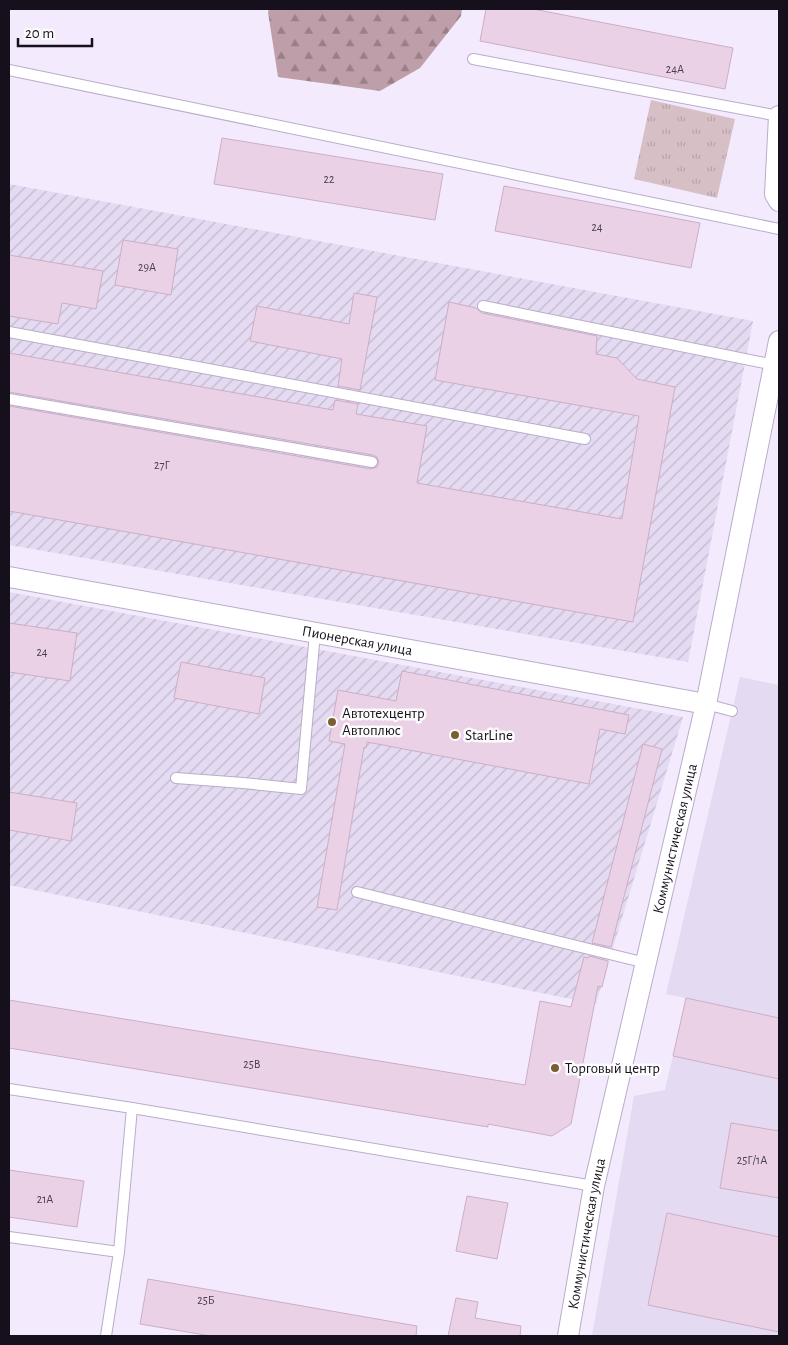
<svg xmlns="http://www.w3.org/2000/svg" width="788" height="1345" font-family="'Alegreya Sans',sans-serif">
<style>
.built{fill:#e4daf1}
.industrial{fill:url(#industrial-furrows)}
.grass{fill:url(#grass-tufts)}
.forest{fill:url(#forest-firs)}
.building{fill:#ebd1e6;stroke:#cbaec6}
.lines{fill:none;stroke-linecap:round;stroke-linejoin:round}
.lane-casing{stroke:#baacca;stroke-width:12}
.street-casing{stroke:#baacca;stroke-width:22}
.lane{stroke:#fff;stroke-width:10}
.street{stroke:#fff;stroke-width:20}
.poi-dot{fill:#7c5e32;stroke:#fcfcfc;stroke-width:2}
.labels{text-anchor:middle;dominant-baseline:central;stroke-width:5;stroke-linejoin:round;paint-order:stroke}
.number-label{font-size:12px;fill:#4a404e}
.street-label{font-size:15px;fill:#15101b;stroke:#fcfcfc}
.poi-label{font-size:15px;fill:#15101b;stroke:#fcfcfc;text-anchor:start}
</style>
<defs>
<pattern id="industrial-furrows" width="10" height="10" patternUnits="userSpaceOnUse" patternTransform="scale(1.25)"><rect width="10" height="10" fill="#e4daf1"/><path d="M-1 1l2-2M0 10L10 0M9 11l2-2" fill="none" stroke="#c3bace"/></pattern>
<pattern id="grass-tufts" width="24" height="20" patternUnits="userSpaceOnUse" patternTransform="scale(1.25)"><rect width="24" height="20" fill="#d7bfc6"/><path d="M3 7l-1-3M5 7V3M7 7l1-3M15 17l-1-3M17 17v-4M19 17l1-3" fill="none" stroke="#b8a3aa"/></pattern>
<pattern id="forest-firs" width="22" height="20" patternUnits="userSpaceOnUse" patternTransform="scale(1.25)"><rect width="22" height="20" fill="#be9ea8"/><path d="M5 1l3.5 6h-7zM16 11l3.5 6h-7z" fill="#997f88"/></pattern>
</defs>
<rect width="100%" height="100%" fill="#f3eafe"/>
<!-- built -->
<path class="built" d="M740,677L779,685V1336H592L634,1096L665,1090L673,1056L686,998L666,994Z"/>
<!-- industrial -->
<g class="industrial">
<path d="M9,184L753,321L688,662L9,545Z"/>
<path d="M9,592L683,717L596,1004L9,885Z"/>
</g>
<!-- grass -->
<path class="grass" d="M651,100L735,119L717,198L634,179Z"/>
<!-- forest -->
<path class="forest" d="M269,9H462L461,16L420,68L380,91L278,77L268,12Z"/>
<!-- building -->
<g class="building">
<path d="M486,9H533L733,48L725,89L480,41Z"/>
<path d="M222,138L443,174L435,220L214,184Z"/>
<path d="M504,186L700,223L691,268L495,231Z"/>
<path d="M123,240L178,249L171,295L115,285Z"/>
<path d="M9,255L103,271L96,309L62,303L58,324L9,316Z"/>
<path d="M354,293L377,297L360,390L338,386L342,359L250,341L257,306L349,324Z"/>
<path d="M449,302L476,308L482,313L597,336L596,354L617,358L637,379L675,387L633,622L9,511V406L371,469L377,467L379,463L377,457L373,455L9,392V353L333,410L335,400L358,404L356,414L427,426L417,483L622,519L639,416L435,380Z"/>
<path d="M9,623L77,633L70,681L9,672Z"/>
<path d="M181,662L265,678L259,714L174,698Z"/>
<path d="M402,671L629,715L625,734L600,729L589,784L367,742L366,748L364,747L337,910L317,907L345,744L329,741L338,690L396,701Z"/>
<path d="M643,744L662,749L611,947L592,943Z"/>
<path d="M9,792L77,803L71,841L9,830Z"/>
<path d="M589,956L608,961V963L602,987L598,986L571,1124L552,1136L488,1124V1127L9,1048V1000L525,1085L540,1001L571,1007L584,957L588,958Z"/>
<path d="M686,998L779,1018V1079L673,1056Z"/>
<path d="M731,1123L779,1131V1198L720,1188Z"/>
<path d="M9,1170L84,1181L77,1227L9,1217Z"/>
<path d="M467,1196L508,1203L497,1259L456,1251Z"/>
<path d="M667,1213L779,1237V1332L648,1305Z"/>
<path d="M148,1279L417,1326L416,1336H211L140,1324Z"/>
<path d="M456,1298L478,1302L475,1318L521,1326L520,1336H448Z"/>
</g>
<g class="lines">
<defs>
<g id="lane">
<path d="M473,59L779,116"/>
<path d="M9,70L779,229"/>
<path d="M483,306L775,365"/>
<path d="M9,332L585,439"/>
<path d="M9,399L372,462"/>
<path d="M706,704L732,711"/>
<path d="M176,778L243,783L301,789L315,633"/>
<path d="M357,892L646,963"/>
<path d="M9,1089L132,1108L594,1186"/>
<path d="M9,1237L119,1252"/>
<path d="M106,1336L119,1252L132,1108"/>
</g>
<g id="street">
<path d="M779,116L775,194L779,201"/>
<path id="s1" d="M9,577L706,704"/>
<path id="s2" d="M568,1336L594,1186L706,704L779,341"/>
</g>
</defs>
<!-- lane casing -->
<use href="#lane" class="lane-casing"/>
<!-- street casing -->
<use href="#street" class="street-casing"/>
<!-- lane -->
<use href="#lane" class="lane"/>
<!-- street -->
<use href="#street" class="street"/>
</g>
<!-- markers -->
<g class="poi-dot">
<circle cx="332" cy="722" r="5"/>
<circle cx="455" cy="735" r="5"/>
<circle cx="555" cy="1068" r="5"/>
</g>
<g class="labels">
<!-- number labels -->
<g class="number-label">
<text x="675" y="69">24А</text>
<text x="329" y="179">22</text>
<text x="597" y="227">24</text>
<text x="147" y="267">29А</text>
<text x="162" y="465">27Г</text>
<text x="42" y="652">24</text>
<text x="252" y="1064">25В</text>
<text x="752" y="1160">25Г/1А</text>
<text x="45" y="1199">21А</text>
<text x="206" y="1300">25Б</text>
</g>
<!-- street labels -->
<g class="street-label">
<text stroke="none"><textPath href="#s1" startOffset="354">Пионерская улица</textPath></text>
<text stroke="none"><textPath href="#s2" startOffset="509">Коммунистическая улица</textPath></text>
<text stroke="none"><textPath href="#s2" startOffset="104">Коммунистическая улица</textPath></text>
</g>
<!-- poi labels -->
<g class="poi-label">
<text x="342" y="713">Автотехцентр<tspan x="342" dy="17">Автоплюс</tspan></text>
<text x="465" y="735">StarLine</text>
<text x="565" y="1068">Торговый центр</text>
</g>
</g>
<!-- border -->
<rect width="788" height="1345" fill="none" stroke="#15101b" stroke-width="20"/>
<!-- scale -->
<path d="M18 38v8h74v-8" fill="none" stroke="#15101b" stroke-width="2.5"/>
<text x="25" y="38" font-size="15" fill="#15101b" stroke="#fcfcfc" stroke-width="4" paint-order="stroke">20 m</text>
</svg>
